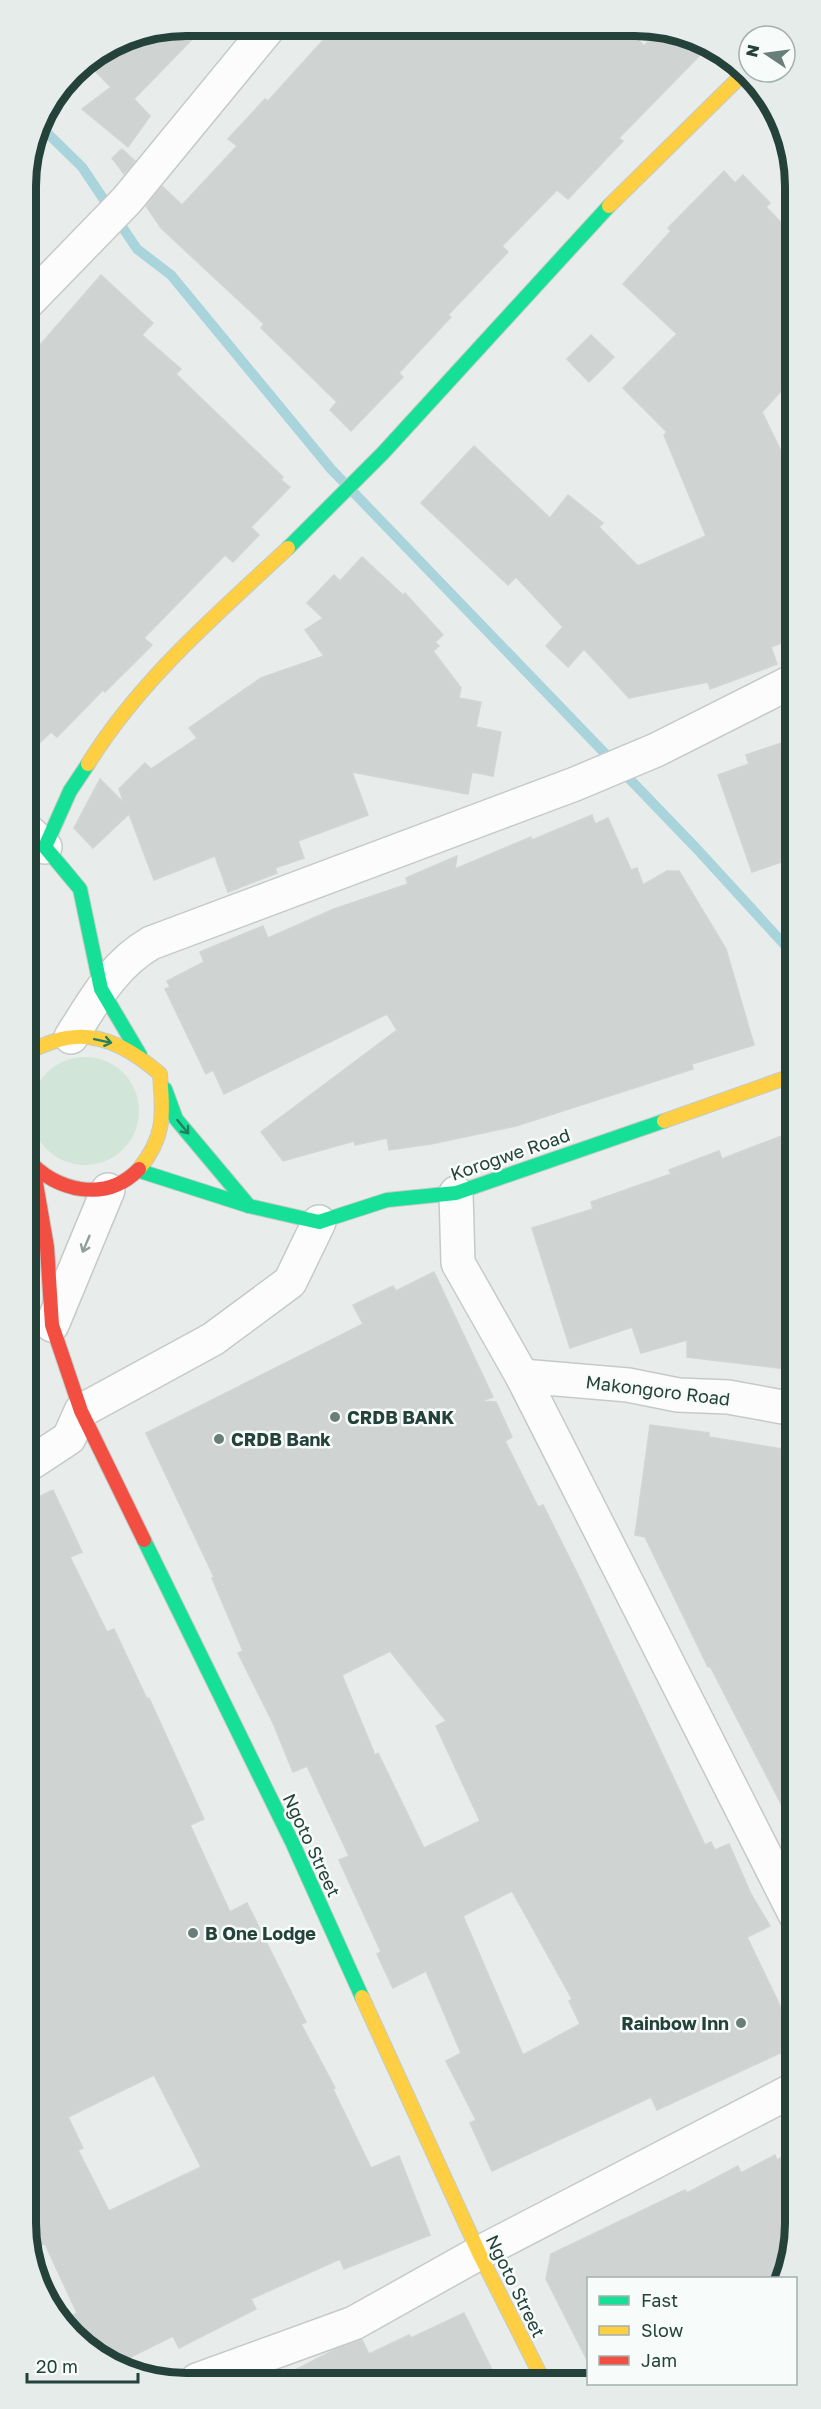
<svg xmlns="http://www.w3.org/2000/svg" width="821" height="2409" font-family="'Golos Text',sans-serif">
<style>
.green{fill:#d1e6d8}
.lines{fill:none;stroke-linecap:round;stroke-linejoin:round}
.stream{stroke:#a9d4db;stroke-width:10}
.building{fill:#cfd4d2;stroke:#d1d6d4;stroke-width:1.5;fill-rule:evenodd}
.street-casing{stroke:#c5cac8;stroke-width:36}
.fast-casing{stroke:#c3cbc8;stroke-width:16}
.slow-casing{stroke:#c3cbc8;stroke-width:16}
.jam-casing{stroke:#c3cbc8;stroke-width:16}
.street{stroke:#fcfcfc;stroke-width:33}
.fast{stroke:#16e098;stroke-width:14}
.slow{stroke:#ffcf43;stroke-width:14}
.jam{stroke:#f24e42;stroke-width:14}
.oneway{stroke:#1e8160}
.oneway2{stroke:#909f9b}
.poi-dot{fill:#697e78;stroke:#f7fbf9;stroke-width:2}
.labels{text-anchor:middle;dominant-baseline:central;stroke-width:5;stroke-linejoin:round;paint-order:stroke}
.street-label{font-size:18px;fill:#24423a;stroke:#f7fbf9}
.poi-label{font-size:18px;font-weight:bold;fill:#24423a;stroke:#f7fbf9;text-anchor:start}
.rim{fill:none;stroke:#24423a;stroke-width:8}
</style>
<rect width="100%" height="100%" fill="#e8edeb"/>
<!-- green -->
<circle class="green" cx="85" cy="1111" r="54"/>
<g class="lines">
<!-- stream -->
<path class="stream" d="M39,125L82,167L137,249L171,275L331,469L697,849L793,954"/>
</g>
<!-- building -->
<g class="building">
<path d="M186,26H205L134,99L150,116L128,147L82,109L111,87L86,62L125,38Z"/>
<path d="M336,26L627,28L644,46L659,29H667L706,49L619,138L623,141L568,199L557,190L502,246L508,252L448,315L451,317L399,373L403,377L351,431L330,410L337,402L261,328L264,324L161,228L146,206L162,186L182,205L237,146L228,139L265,99L268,101Z"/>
<path d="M122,149L135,161L124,174L112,158Z"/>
<path d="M724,171L735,183L743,175L770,203L766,207L792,234L793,378L762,412L793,476V638L771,647L777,664L710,689L708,682L629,698L584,649L568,667L546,646L563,627L516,577L508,585L421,503L474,446L550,518L568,495L603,523L599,527L638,566L706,536L664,435L667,432L623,388L677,334L623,284L671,231L668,228Z"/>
<path d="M101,275L153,323L142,335L181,369L176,374L283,477L281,480L290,487L251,527L259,535L233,562L225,555L144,638L152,645L105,692L103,690L57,737L51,732L27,755L26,361Z"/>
<path d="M591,335L614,357L589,382L567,359Z"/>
<path d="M362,557L403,595L405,593L443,635L435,642L439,646L433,651L461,688L459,698L481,702L476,727L501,732L493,776L472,772L468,794L352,772L368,815L298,841L304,858L275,868L277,873L228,892L215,856L154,880L129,814L93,848L74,828L100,779L124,803L119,789L145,763L151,769L197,738L189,728L261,678L324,656L305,630L323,618L307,603L334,575L340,581Z"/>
<path d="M793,739V858L752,872L718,775L749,764L746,755Z"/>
<path d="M592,815L595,824L608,818L631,870L637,868L643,885L667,871H679L726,949L754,1045L692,1064L693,1069L516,1126L431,1144L389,1150L387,1138L355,1145L354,1141L283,1161L261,1132L397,1030L387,1014L224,1094L213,1070L206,1074L165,989L170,987L167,981L204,962L200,952L263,926L268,938L334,909L408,884L406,878L457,856L455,869L531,837L532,840Z"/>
<path d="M794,1131V1370L687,1357V1340L641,1353L632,1327L570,1348L532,1228L593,1209L591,1202L671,1174L669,1170L719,1151L722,1159Z"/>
<path d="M434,1272L493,1397L481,1401L496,1402L512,1437L505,1441L538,1507L543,1505L581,1581L705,1845L711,1842L715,1850L729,1844L751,1894L770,1926L747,1937L795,2037V2046L657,2110L651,2097L492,2171L470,2123L476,2120L446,2061L461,2053L426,1971L393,1988L377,1954L381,1952L339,1860L349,1856L307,1766L293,1772L273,1723L238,1653L243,1651L212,1578L214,1577L146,1433L363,1324L353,1305L393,1286L396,1291ZM390,1651L446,1721L436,1726L480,1821L424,1848L378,1753L375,1755L342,1675ZM512,1891L572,1999L569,2001L580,2024L523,2055L463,1916Z"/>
<path d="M650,1425L709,1433V1437L794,1451L795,1831L710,1666L708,1667L645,1537L635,1535Z"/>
<path d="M53,1490L82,1552L70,1557L107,1632L114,1629L147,1699L149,1698L204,1819L190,1825L230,1912L247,1903L306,2022L301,2024L335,2088L333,2089L371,2168L399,2156L430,2235L344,2269L340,2259L251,2299L256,2309L179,2348L173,2336L121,2362L73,2337L64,2320L77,2313L45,2244L42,2245L29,2218L28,1502ZM154,2075L201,2167L109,2211L78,2150L83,2148L68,2117Z"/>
<path d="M795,2150V2233L786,2273L775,2278H588V2362L546,2279L551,2254L685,2190L687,2193L738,2166L741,2173L775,2155L777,2160Z"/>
<path d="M464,2313L497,2380H276L334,2350L362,2340L369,2354L409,2335L411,2338Z"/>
</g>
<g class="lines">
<defs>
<g id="street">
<path d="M26,304L127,200L270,26"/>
<path d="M27,830L45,847"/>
<path d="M71,1037C94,1001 113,965 151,943L575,784L656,750L793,681"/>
<path d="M456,1193L458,1263L522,1376L795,1914"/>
<path d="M52,1325L108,1190"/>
<path d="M522,1376L628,1385L678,1395L728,1397L794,1409"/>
<path d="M28,1465L69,1438L81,1411L213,1339L290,1282L319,1222"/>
<path d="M197,2380L354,2323L479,2253L795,2089"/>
</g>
<g id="fast">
<path d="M288,548L383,453L609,206"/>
<path d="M88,764L70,791L45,847L80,889L101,989L140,1055"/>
<path d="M165,1089L176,1119L249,1206"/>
<path d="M140,1171L249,1206L319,1222L387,1200L456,1193L664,1121"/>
<path d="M144,1540L293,1844L362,1997"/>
</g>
<g id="slow">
<path d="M609,206L746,71"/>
<path d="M88,764C140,680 216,615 288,548"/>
<path d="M27,1052C40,1047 53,1040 67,1038C102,1031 135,1052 160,1074C163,1114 166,1136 139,1169"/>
<path d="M664,1121L794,1075"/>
<path d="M362,1997L479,2253L543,2380"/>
</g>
<g id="jam">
<path d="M27,1159C57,1192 106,1203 139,1169"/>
<path d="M33,1166L47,1247L52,1325L81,1411L144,1540"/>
</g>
</defs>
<!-- street casing -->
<use href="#street" class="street-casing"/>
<!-- fast casing -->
<use href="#fast" class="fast-casing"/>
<!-- slow casing -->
<use href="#slow" class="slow-casing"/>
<!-- jam casing -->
<use href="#jam" class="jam-casing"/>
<!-- street -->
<use href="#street" class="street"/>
<!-- fast -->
<use href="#fast" class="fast"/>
<!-- slow -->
<use href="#slow" class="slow"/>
<!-- jam -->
<use href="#jam" class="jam"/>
</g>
<!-- one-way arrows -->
<defs><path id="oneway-shaft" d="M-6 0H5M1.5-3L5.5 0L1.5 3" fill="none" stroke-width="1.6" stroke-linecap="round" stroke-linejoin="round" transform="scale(1.5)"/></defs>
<g class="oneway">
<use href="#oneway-shaft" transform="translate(103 1041) rotate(12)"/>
<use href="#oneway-shaft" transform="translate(183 1127) rotate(51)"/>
</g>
<use class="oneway2" href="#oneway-shaft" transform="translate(86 1244) rotate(113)"/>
<!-- markers -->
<g class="poi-dot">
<circle cx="335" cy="1417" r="6"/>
<circle cx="219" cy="1439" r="6"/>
<circle cx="193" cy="1933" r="6"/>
<circle cx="741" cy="2023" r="6"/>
</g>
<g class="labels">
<!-- street labels -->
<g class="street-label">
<text transform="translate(510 1154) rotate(-19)">Korogwe Road</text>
<text transform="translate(658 1390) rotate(7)">Makongoro Road</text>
<text transform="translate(312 1845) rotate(65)">Ngoto Street</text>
<text transform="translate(516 2286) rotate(64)">Ngoto Street</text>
</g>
<!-- poi labels -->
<g class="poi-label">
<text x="347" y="1417">CRDB BANK</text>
<text x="231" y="1439">CRDB Bank</text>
<text x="205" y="1933">B One Lodge</text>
<text x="729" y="2023" text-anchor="end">Rainbow Inn</text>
</g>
</g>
<!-- crop -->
<path d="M0 0H821V2409H0ZM186 36H635A150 150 0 0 1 785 186V2223A150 150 0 0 1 635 2373H186A150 150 0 0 1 36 2223V186A150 150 0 0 1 186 36Z" fill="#e6ecea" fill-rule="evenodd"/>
<path class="rim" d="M186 36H635A150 150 0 0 1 785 186V2223A150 150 0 0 1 635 2373H186A150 150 0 0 1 36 2223V186A150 150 0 0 1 186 36Z"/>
<!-- legend -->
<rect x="587" y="2277" width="210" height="108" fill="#f7fbf9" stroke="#a3b1ad" stroke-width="1.5"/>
<rect x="599" y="2296" width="30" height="9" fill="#16e098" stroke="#a3b1ad" stroke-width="1.5"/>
<text x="641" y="2307" font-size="18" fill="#24423a">Fast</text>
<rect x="599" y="2326" width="30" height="9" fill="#ffcf43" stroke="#a3b1ad" stroke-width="1.5"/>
<text x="641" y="2337" font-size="18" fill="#24423a">Slow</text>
<rect x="599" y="2356" width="30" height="9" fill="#f24e42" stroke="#a3b1ad" stroke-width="1.5"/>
<text x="641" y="2367" font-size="18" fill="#24423a">Jam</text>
<!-- north arrow -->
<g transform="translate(767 54) rotate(283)"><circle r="28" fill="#f7fbf9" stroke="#a3b1ad" stroke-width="1.5"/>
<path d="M0-4.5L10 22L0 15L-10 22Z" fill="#697e78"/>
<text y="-9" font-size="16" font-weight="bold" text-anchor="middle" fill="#24423a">N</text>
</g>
<!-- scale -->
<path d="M27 2373v9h111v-9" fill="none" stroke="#24423a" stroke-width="3"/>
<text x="36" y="2373" font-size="18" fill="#24423a" stroke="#f7fbf9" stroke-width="4.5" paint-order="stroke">20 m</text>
</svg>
